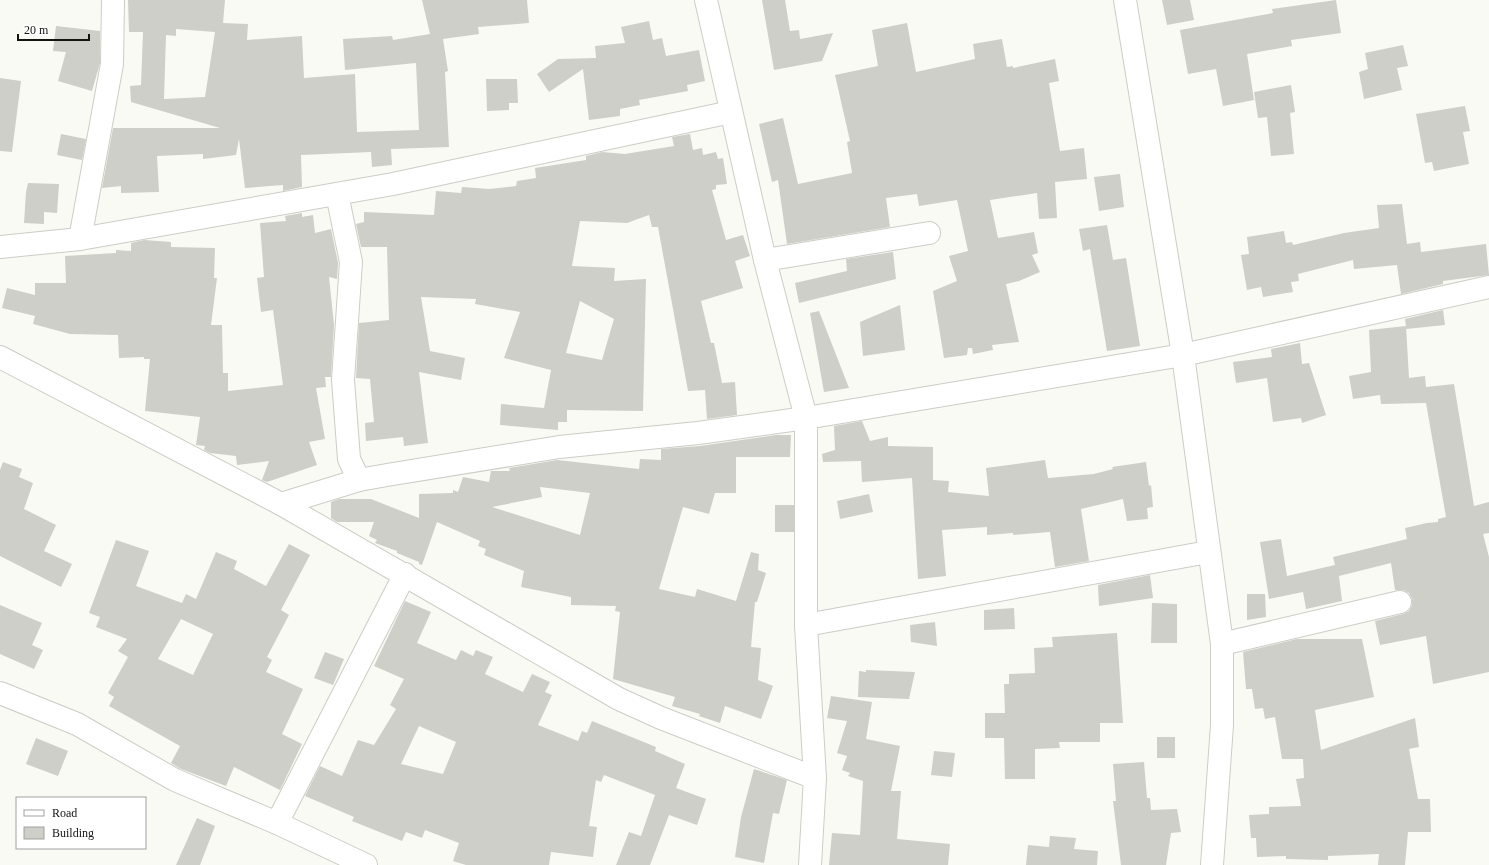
<svg xmlns="http://www.w3.org/2000/svg" width="1489" height="865" font-family="'Times New Roman',serif">
<style>
.building{fill:#cdcfc8;fill-rule:evenodd}
.lines{fill:none;stroke-linecap:round;stroke-linejoin:round}
.minor-casing{stroke:#cccdc6;stroke-width:24}
.minor{stroke:#fff;stroke-width:22}
</style>
<rect width="100%" height="100%" fill="#f9faf4"/>
<!-- building -->
<g class="building">
<path d="M128,0H225L223,23L248,24L247,40L302,36L304,78L355,74L357,132L419,130L416,63L345,70L343,39L392,36L393,40L430,34L422,0H527L529,23L478,27L479,34L443,39L448,71L445,72L449,147L391,149L392,165L372,167L371,152L301,155L302,187L283,191V185L245,188L239,139L236,155L203,159V154L157,156L159,192L121,193V186L102,188L113,128H220L131,102L130,86L141,85L143,32H129ZM176,29L215,32L205,97L164,99L166,35L176,36Z"/>
<path d="M762,0H785L790,31L799,30L800,39L833,33L822,61L774,70Z"/>
<path d="M1162,0H1190L1194,20L1167,25Z"/>
<path d="M1336,0L1341,33L1291,40L1292,46L1247,54L1254,100L1223,106L1216,69L1188,74L1180,30L1273,13L1272,9Z"/>
<path d="M649,21L653,40L662,38L666,56L699,50L705,81L687,85L688,91L639,100L640,105L620,109V116L589,120L583,69L549,92L537,74L558,59L596,58L595,46L625,43L621,27Z"/>
<path d="M907,23L916,72L975,59L973,44L1002,39L1007,67L1013,66V68L1055,59L1059,81L1049,83L1060,151L1084,148L1087,179L1055,182L1057,218L1039,219L1037,193L990,200L998,238L1034,232L1038,253L1032,255L1040,272L1019,281L1006,284L1019,342L992,345L993,350L973,354L972,348H968L967,355L944,358L933,291L957,281L949,256L968,251L957,200L919,206L917,194L886,198L890,227L787,244L778,180L772,182L759,124L783,118L798,184L852,173L847,142L850,141L835,75L878,66L872,30Z"/>
<path d="M56,26L100,31V63L92,91L58,81L66,52L53,51Z"/>
<path d="M1403,45L1408,66L1397,68L1402,90L1364,99L1359,72L1368,69L1365,53Z"/>
<path d="M0,78L21,81L12,152L0,151Z"/>
<path d="M486,79H517L518,103H509V110L487,111Z"/>
<path d="M1291,85L1295,112L1290,113L1294,154L1271,156L1267,117L1258,118L1254,92Z"/>
<path d="M1465,106L1470,131L1463,132L1469,164L1434,171L1432,162L1425,163L1416,114Z"/>
<path d="M61,134L86,139L82,160L57,155Z"/>
<path d="M690,134L693,150L702,148L703,155L716,152L718,159L723,158L727,184L716,185V189L712,190L726,240L743,235L750,256L735,261L743,288L701,301L711,343H714L722,383L735,382L737,415L707,419L705,390L688,391L658,227H652L649,215L627,223L580,221L572,266L615,268L614,281L646,279L643,411L567,410V422H558V430L500,425L501,404L544,408L551,370L504,358L520,312L475,304L476,299L421,297L430,351L465,358L461,380L419,372L428,443L404,446L403,437L366,441L365,423L374,422L370,379L356,378L359,323L389,320L387,247H361L356,224L364,222V212L434,215L436,191L461,193L462,187L489,189L516,186L517,181L536,178L535,168L586,160V156L602,152L625,154L674,146L672,137ZM580,301L614,319L602,360L566,353Z"/>
<path d="M1120,174L1124,207L1099,211L1094,177Z"/>
<path d="M28,183L59,184L57,213L44,212V224L24,223L26,192Z"/>
<path d="M1402,204L1407,244L1420,242L1421,252L1486,244L1489,275L1443,281V284L1401,294L1397,265L1354,269L1353,260L1298,274L1299,281L1291,282L1293,292L1263,297L1261,287L1247,290L1241,255L1249,254L1247,237L1284,231L1286,243L1292,242L1293,245L1344,233L1379,228L1377,205Z"/>
<path d="M302,213V217L313,215L315,233L331,229L338,263L337,279L329,277L334,325L331,377H325L326,387L316,388L325,439L309,442L317,465L267,482L262,480L269,461L237,465L236,456L210,453L204,450L205,446L196,445L200,417L145,411L150,359H144V357L119,358L118,335L70,334L33,324L35,316L2,308L7,288L35,295V283H66L65,256L116,253V250L131,251V243L144,240L171,242V247L215,248L214,278H217L211,325H222L223,373H228V391L283,385L273,310L261,312L257,278L264,277L260,223L286,221L285,216Z"/>
<path d="M1107,225L1113,260L1126,258L1140,346L1107,351L1090,249L1083,251L1079,229Z"/>
<path d="M893,252L896,279L799,303L795,283L847,271L846,259Z"/>
<path d="M900,305L905,350L863,356L860,322Z"/>
<path d="M1443,310L1445,325L1406,329V326L1409,378L1425,376L1426,387L1454,384L1474,506L1489,502V533L1483,534L1489,557V672L1433,684L1426,636L1380,645L1375,621L1403,614L1409,611L1412,605V599L1409,593L1403,590H1395L1391,563L1339,576L1342,601L1306,609L1303,592L1269,599L1260,542L1281,539L1287,576L1335,565L1333,557L1407,539L1405,528L1427,523L1438,522V519L1446,517L1426,403L1381,404L1380,395L1353,399L1349,376L1371,372L1369,330L1406,326L1405,319Z"/>
<path d="M819,311L849,388L824,392L810,313Z"/>
<path d="M1300,343L1302,364L1309,363L1326,415L1302,423L1301,418L1273,422L1267,378L1236,383L1233,362L1272,357L1271,349Z"/>
<path d="M862,421L870,441L888,437V446L933,447V480L949,481L948,492L989,496L986,468L1045,460L1048,478L1094,474L1113,469L1112,467L1146,462L1149,486L1151,485L1153,507L1147,508L1148,519L1127,521L1123,499L1081,509L1089,561L1055,567L1050,532L1013,535V533L987,535V527L942,530L946,576L918,579L912,478L862,482L861,461L823,462L822,454L835,450L834,426Z"/>
<path d="M776,435H791L790,457H736V493H715L709,514L683,507L659,589L695,597L697,589L736,601L751,552L759,554L758,570L766,573L757,602H755L751,647L761,648L758,680L773,686L761,719L725,706L720,723L699,716L700,714L672,706L675,697L613,679L620,612L615,611L616,606L571,605V597L521,587L524,571L484,555L486,549L478,546L480,541L437,522L422,565L419,564V562L397,553V551L375,543L377,540L369,536L374,522H337L331,518V502L339,499H371L419,518V494L453,493V490L458,492L463,477L489,482L491,471H510L509,468L557,460L639,469L640,459L661,460V449L700,446ZM540,487L590,493L580,535L492,507L542,497Z"/>
<path d="M3,462L22,469L19,477L33,483L24,509L56,525L44,551L72,564L61,587L0,556V470Z"/>
<path d="M869,494L873,512L840,519L837,501Z"/>
<rect x="775" y="505" width="19" height="27"/>
<path d="M116,540L149,551L136,586L182,603L186,594L196,599L216,552L237,561L234,569L266,586L289,544L310,555L281,610L289,615L267,657L272,660L266,672L303,689L282,734L302,744L280,790L234,767L226,786L181,769L171,763L180,746L109,706L114,697L108,693L128,657L118,651L127,639L96,627L100,617L89,613ZM181,619L213,634L193,675L158,659Z"/>
<path d="M1150,575L1153,598L1099,606L1098,585Z"/>
<path d="M1247,594H1265L1266,617L1247,620Z"/>
<path d="M405,601L431,612L417,643L456,660L461,650L473,656L476,650L493,657L485,674L523,692L532,674L550,682L545,692L552,695L538,725L578,741L582,731L587,733L592,721L656,747L655,751L685,764L676,788L706,799L697,825L669,815L650,865H616L629,832L641,836L655,795L604,775L601,782L596,780L589,826L597,827L593,857L551,852L549,865H466L453,861L459,843L425,830L422,838L406,832L402,841L352,821L354,817L305,796L320,766L342,776L358,740L374,745L396,709L390,705L404,679L374,666ZM419,726L456,742L443,774L401,764Z"/>
<path d="M1152,603L1177,604V643H1151Z"/>
<path d="M0,605L42,623L32,645L43,650L34,669L0,654Z"/>
<path d="M1014,608L1015,629L984,630V610Z"/>
<path d="M935,622L937,646L911,642L910,625Z"/>
<path d="M1117,633L1123,723H1100V742H1059L1060,748L1035,749V779H1005L1004,738H985V713H1005L1004,684H1009V674L1035,673L1034,648L1053,647L1052,637Z"/>
<path d="M1297,639H1362L1374,697L1315,710L1321,750L1415,718L1419,747L1409,749L1418,799H1430L1431,832H1408L1405,865H1378L1379,854L1328,856V860L1286,859V856L1257,857L1256,838H1251L1249,815L1269,814V807L1301,806L1296,779L1304,778L1303,759H1282L1275,717L1265,719L1263,708L1255,709L1252,689H1246L1243,652Z"/>
<path d="M325,652L344,659L333,685L314,678Z"/>
<path d="M866,670L915,672L909,699L858,697L859,671L866,672Z"/>
<path d="M831,696L872,702L866,739L900,746L891,791H901L897,839L950,844L948,865H829L832,833L860,835L863,781L848,776L850,773L842,770L847,756L837,753L847,721L827,718Z"/>
<rect x="1157" y="737" width="18" height="21"/>
<path d="M36,738L68,751L58,776L26,764Z"/>
<path d="M934,751L955,753L952,777L931,775Z"/>
<path d="M1144,762L1147,798H1150L1151,810L1177,809L1181,832L1171,833L1166,865H1121L1113,801H1116L1113,764Z"/>
<path d="M754,769L787,780L779,814L773,813L764,863L735,857L741,817Z"/>
<path d="M197,818L215,826L200,865H176Z"/>
<path d="M1050,836L1076,838L1074,849L1098,851L1097,865H1026L1028,845L1049,847Z"/>
</g>
<g class="lines">
<defs>
<g id="minor">
<path d="M706,0L765,260L806,418V625L815,778L810,865"/>
<path d="M1125,0L1183,355L1222,644V725L1212,865"/>
<path d="M337,194L351,262L343,380L349,459L359,480"/>
<path d="M80,239L112,64L113,0"/>
<path d="M0,247L80,239L393,184L731,112"/>
<path d="M765,260L929,233"/>
<path d="M0,357L281,504L619,699L661,718L815,778"/>
<path d="M281,504L359,480L387,475L559,447L698,433L806,418L1183,355L1489,287"/>
<path d="M806,625L1208,552"/>
<path d="M1222,644L1400,602"/>
<path d="M0,693L77,724L175,780L277,823L366,865"/>
<path d="M277,823L405,574"/>
</g>
</defs>
<!-- minor casing -->
<use href="#minor" class="minor-casing"/>
<!-- minor -->
<use href="#minor" class="minor"/>
</g>
<!-- legend -->
<rect x="16" y="797" width="130" height="52" fill="#ffffff" stroke="#a1a1a0"/>
<rect x="24" y="810" width="20" height="6" fill="#ffffff" stroke="#a1a1a0"/>
<text x="52" y="817" font-size="12" fill="#131311">Road</text>
<rect x="24" y="827" width="20" height="12" fill="#cdcfc8" stroke="#a1a1a0"/>
<text x="52" y="837" font-size="12" fill="#131311">Building</text>
<!-- scale -->
<path d="M18 34v6h71v-6" fill="none" stroke="#131311" stroke-width="2"/>
<text x="24" y="34" font-size="12" fill="#131311" stroke="#ffffff" stroke-width="3" paint-order="stroke">20 m</text>
</svg>
